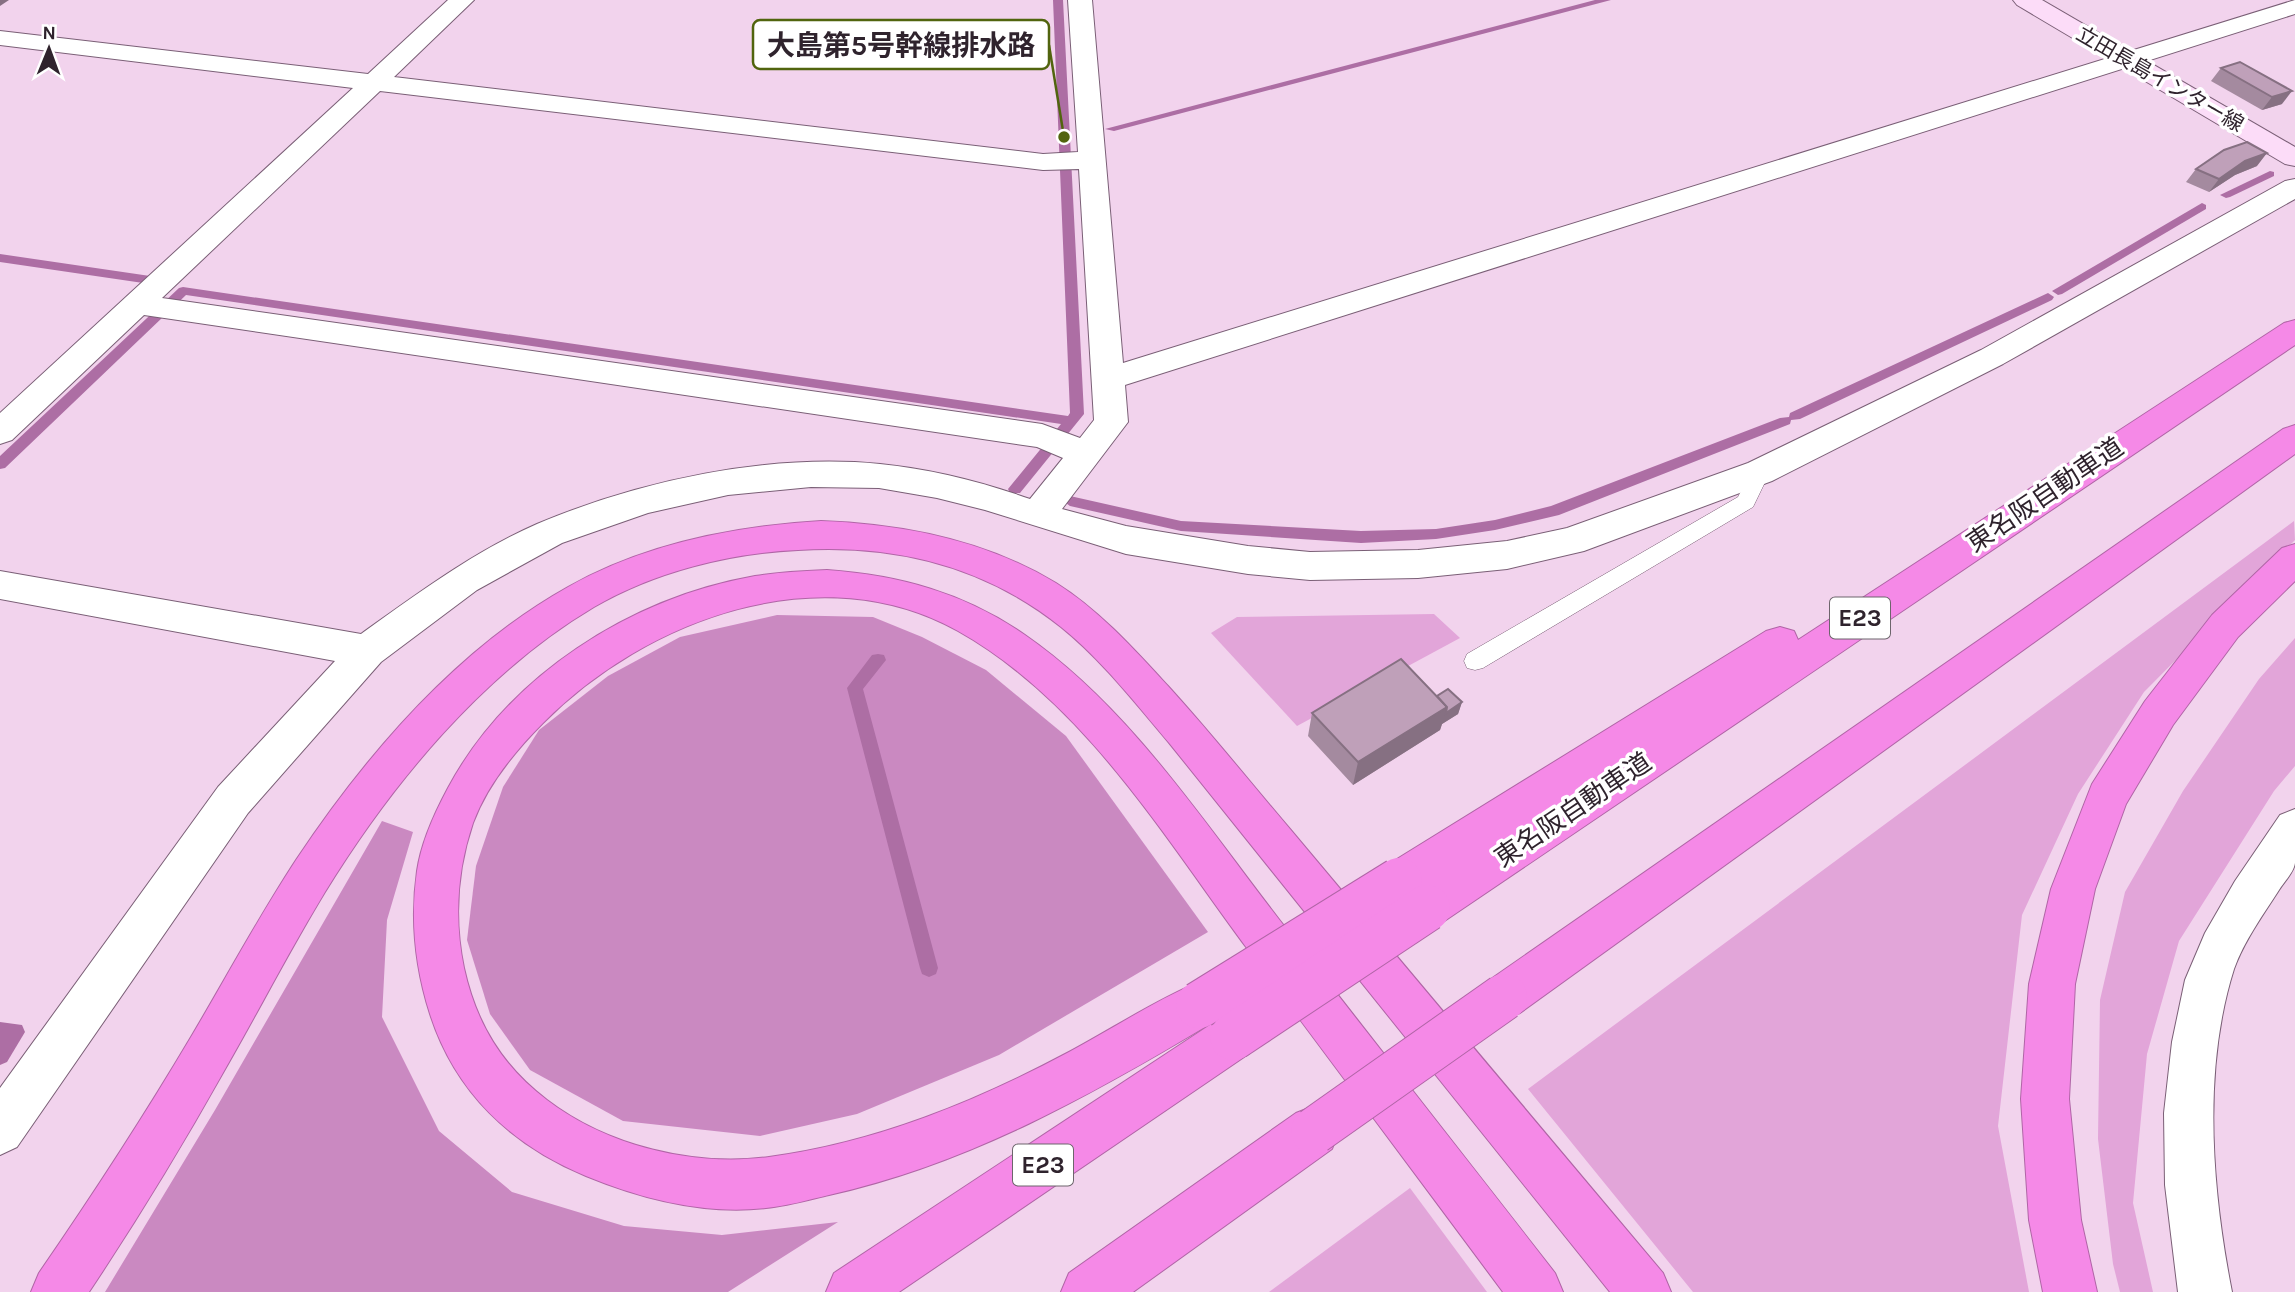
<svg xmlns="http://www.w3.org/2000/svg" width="2295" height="1292" font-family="Karla,'Noto Sans JP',sans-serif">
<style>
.green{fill:#e2a5d9}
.forest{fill:#ca89c1}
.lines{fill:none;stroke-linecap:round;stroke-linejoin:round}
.stream{fill:#ad6ea4;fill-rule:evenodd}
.lane-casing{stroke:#7a5f76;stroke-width:1}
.street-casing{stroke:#7a5f76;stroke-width:2}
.secondary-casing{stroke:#7a5f76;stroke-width:2}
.highway-casing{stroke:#b065a6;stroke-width:2}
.lane{fill:#fff;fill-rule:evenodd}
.street{fill:#fff;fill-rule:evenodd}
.secondary{fill:#fcdcf8;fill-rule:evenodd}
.highway{fill:#f589e7;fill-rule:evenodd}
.highway-bridge-casing{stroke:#b065a6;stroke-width:48;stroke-linecap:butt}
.highway-bridge{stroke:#f589e7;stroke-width:46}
.wall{fill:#a48a9f}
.shaded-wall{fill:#867082}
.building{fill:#bfa0b9;stroke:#867082;stroke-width:2}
.labels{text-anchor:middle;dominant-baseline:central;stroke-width:7;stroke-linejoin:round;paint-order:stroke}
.far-street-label{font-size:21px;fill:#2f232d;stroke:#fff}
.shield{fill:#fff;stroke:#6d656c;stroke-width:2}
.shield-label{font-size:24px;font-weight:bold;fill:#2f232d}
.street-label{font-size:26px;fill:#2f232d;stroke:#fff}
.leader{fill:none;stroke:#51640e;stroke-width:2.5}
.callout-dot{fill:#51640e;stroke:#fff;stroke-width:2.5}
.callout{fill:#fff;stroke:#51640e;stroke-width:2.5}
.callout-label{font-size:28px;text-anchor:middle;font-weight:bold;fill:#2f232d}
</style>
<rect width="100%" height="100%" fill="#f2d3ed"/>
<!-- green -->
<g class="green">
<path d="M2294,521L2295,540L2144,692L2078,794L2022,915L1998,1126L2029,1292H1693L1528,1089Z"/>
<path d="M1434,614L1460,638L1297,726L1211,633L1237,617Z"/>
<path d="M2295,638V766L2274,791L2179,941L2147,1054L2133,1203L2153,1292H2120L2113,1264L2098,1139L2100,1000L2125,892L2183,791L2259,679Z"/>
<path d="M1410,1188L1487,1292H1269Z"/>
</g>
<!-- forest -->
<g class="forest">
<path d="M777,615L873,617L922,637L986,670L1066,736L1208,932L999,1055L857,1114L760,1136L623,1121L530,1070L490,1014L467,940L476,866L503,787L539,730L608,676L680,637Z"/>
<path d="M382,821L413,832L387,920L382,1017L439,1131L512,1192L624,1226L722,1235L838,1222L728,1292H105L215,1110Z"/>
</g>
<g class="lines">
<!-- stream -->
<g class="stream">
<path d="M1053,0H1063L1084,414L1020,493H1010L1008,489L1061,424L186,295L5,468L0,469V456L179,288L183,287L1068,416L1070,413Z"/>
<path d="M1595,0H1611L1114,131L1105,129Z"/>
<path d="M2270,171L2274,172V176L2230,197L2226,198L2220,195Z"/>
<path d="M2202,203L2206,205V209L2062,294L2058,295L2052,291Z"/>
<path d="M0,254L150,276L156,280L150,284L0,262Z"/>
<path d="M2048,293L2054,297L2052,300L1800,419L1791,420L1790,424L1559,515L1495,530L1436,539L1361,543L1181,531L1070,506L1063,501L1070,496L1181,521L1361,531L1436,529L1495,520L1551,506L1780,418L1789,417L1790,413Z"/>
<path d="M878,654L884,655L886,660L863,689L938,968L936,974L929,977L922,974L920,968L847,688L872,655Z"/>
<path d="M0,1022L22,1025L25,1032L7,1062L0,1065Z"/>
</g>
<defs>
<path id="lane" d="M1760,465L1767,467L1770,472L1753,507L1483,668L1475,670L1467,668L1464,661L1467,654L1738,497L1753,467Z"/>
<g id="street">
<path d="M448,0H474L394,77L1043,154L1078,152L1068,0H1092L1123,363L2295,0V14L1125,385L1128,422L1062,509L1126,526L1248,546L1310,552L1418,550L1507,541L1567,528L1748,463L1981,350L2285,181L2295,179V199L2003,364L1772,481L1584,551L1507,569L1418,578L1310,580L1248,574L1126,554L985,510L937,498L879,488L811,487L728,495L648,513L562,543L477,590L381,662L248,813L17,1147L0,1155V1088L218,787L335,661L0,599V571L361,634C417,594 473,552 537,524C639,481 768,453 880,464C931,469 982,482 1030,499L1063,458L1037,447L144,315L12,440L0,444V413L353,88L0,45V31L368,74ZM380,91L1043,170L1079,169L1094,420L1080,438L1042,424L162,298Z"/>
<path d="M2295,809C2295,826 2295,846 2295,863C2294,872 2284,882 2279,890C2263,915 2244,941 2234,969C2202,1070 2212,1190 2232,1292H2178L2165,1185L2164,1113L2172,1042L2185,980L2205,933L2235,881L2280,815Z"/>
</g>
<path id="secondary" d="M2013,0H2042L2295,147V166L2285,164L2017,5Z"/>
<g id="highway">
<path d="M2295,320V345L1443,922L1427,928L1411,922L1405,908L1410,897L1399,901L1384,895L1377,881L1384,867L1766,631L1780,627L1794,631L1798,640L2284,323Z"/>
<path d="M2295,425V454L1520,1013L1504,1019L1488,1013L1481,997L1488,981L2283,429Z"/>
<path d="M821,521C903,524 985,540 1056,583C1099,610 1134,649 1168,686C1210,732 1249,781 1290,829C1414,977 1538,1125 1663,1273L1671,1292H1610L1170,744C1136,704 1102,660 1061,627C985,566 894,544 798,550C729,553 654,572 594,607C483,673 392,783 325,892C289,951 258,1012 224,1071C182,1146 137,1220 89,1292H31L39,1273C92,1196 143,1118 191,1037C226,978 258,918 296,860C366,755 457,649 568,587C644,544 735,526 821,521Z"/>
<path d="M2295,544V581L2238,637L2173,725L2126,804L2095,889L2075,984L2069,1099L2081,1220L2097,1292H2043L2029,1220L2021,1099L2029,984L2051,889L2092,784L2145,701L2212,615L2282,548Z"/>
<path d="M827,570C899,575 965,593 1025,635C1129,707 1202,820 1278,918C1370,1037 1463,1154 1555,1273L1563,1292H1503C1418,1177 1331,1062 1246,947C1163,835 1083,701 958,631C821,554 646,619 543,723C515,751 487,785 473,823C457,870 454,920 464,968C476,1023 502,1066 547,1100C607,1146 694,1167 769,1157C875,1143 975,1102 1069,1052C1112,1029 1154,1001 1199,982L1215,989L1222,1005L1215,1021C1093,1094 969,1164 829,1195C808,1200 787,1206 766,1208C704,1215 642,1199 586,1176C511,1145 455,1092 430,1014C415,967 410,920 417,871C421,843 434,814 448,788C508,676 630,598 755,576C779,572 803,571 827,570Z"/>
<path d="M1233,1014L1250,1021L1257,1037L1250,1053L899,1292H826L834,1273L1216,1021Z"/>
<path d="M1314,1106L1332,1113L1339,1131L1332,1149L1133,1292H1061L1069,1273L1296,1113Z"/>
</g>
</defs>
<!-- lane casing -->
<use href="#lane" class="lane-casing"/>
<!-- street casing -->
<use href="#street" class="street-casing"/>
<!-- secondary casing -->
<use href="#secondary" class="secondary-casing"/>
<!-- highway casing -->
<use href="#highway" class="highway-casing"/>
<!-- lane -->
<use href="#lane" class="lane"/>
<!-- street -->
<use href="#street" class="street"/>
<!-- secondary -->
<use href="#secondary" class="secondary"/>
<!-- highway -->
<use href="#highway" class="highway"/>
<defs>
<g id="highway-bridge">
<path d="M1199,1005L1399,881"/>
<path d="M1233,1037L1427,908"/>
<path d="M1314,1131L1504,997"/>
</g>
</defs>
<!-- highway-bridge casing -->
<use href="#highway-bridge" class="highway-bridge-casing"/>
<!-- highway-bridge -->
<use href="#highway-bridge" class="highway-bridge"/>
</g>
<!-- wall -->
<g class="wall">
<path d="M2240,62L2282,104L2262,110L2211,81L2221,68Z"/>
<path d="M2257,166L2235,175L2209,192L2186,182L2196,169Z"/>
<path d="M1437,696L1462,702L1458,714L1442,724L1440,730L1353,785L1308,736L1312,713Z"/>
</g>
<!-- shaded-wall -->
<g class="shaded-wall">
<path d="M0,0H9L0,6Z"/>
<path d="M2292,91L2282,104L2262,110L2272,97Z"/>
<path d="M2267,153L2257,166L2235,175L2209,192L2219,179L2245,161Z"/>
<path d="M1462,702L1458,714L1442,724L1440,730L1353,785L1358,762L1447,707Z"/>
</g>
<!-- building -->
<g class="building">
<path d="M2240,62L2292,91L2272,97L2221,68Z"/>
<path d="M2247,142L2267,153L2245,161L2219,179L2196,169L2224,150Z"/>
<path d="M1401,659L1447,707L1358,762L1312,713Z"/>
<path d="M1448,689L1462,702L1446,713L1447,707L1437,696Z"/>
</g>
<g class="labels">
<!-- far-street labels -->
<g class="far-street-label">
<text transform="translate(2160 79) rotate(30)">立田長島インター線</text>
</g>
<!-- shield labels -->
<g class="shield">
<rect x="1830" y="597.5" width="60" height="41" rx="5"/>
<rect x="1013" y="1144.5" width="60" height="41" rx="5"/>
</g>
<g class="shield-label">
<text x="1860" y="618">E23</text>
<text x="1043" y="1165">E23</text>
</g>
<!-- street labels -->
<g class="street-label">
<text transform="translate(2045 495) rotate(-34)">東名阪自動車道</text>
<text transform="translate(1573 810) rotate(-34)">東名阪自動車道</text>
</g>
</g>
<!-- callouts -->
<path class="leader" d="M1064 137L1049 45"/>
<circle class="callout-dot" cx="1064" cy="137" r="7"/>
<rect class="callout" x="753" y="20" width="296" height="49" rx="7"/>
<g class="callout-label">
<text x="901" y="55">大島第5号幹線排水路</text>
</g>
<!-- north arrow -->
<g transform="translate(49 49) rotate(1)" stroke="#ffffff" stroke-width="5" paint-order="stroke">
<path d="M0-5L12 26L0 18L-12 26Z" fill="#2f232d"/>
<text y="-10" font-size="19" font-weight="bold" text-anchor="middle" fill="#2f232d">N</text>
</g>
</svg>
